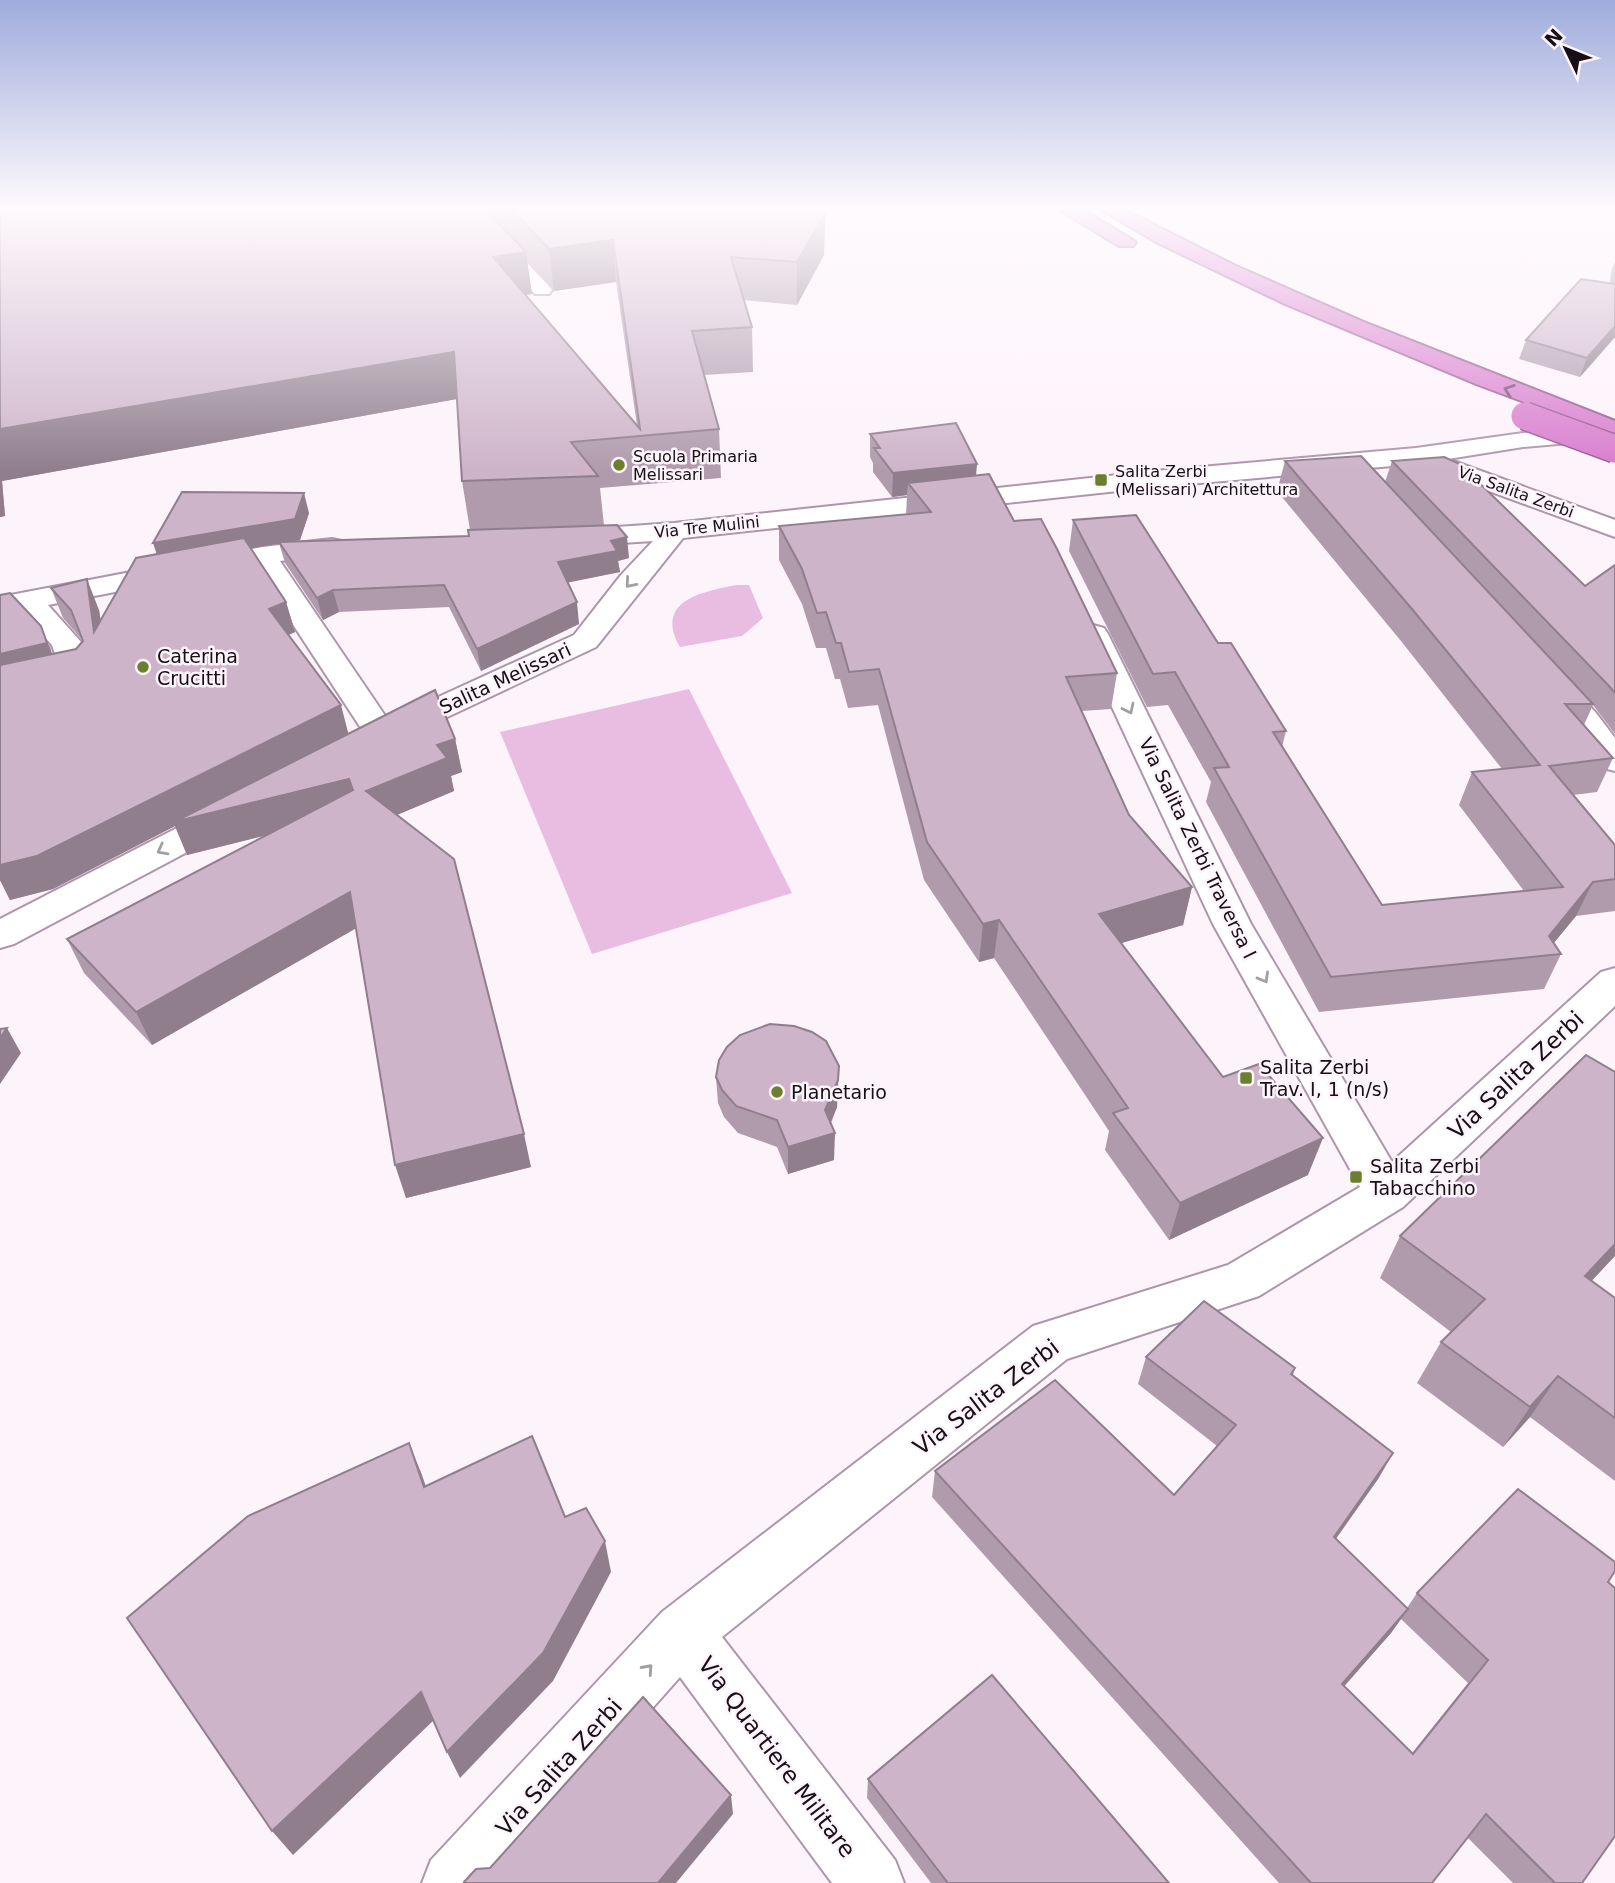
<svg xmlns="http://www.w3.org/2000/svg" width="1615" height="1883" font-family="'DejaVu Sans',sans-serif">
<style>
.green{fill:#e9bde2}
.lines{fill:none;stroke-linecap:round;stroke-linejoin:round}
.minor-casing{stroke:#ae96aa;stroke-width:4}
.highway-casing{stroke:#94568e;stroke-width:4}
.minor{fill:#fff;fill-rule:evenodd}
.highway{fill:#d87dce;fill-rule:evenodd}
.highway-bridge-casing{stroke:#94568e;stroke-width:30;stroke-linecap:butt}
.highway-bridge{stroke:#d87dce;stroke-width:27}
.wall{fill:#b09bad;fill-rule:evenodd}
.shaded-wall{fill:#907e8d}
.building{fill:#cdb4c9;stroke:#907e8d;stroke-width:2}
.oneway{stroke:#784672}
.oneway2{stroke:#a29fa2}
.poi-dot{fill:#6c7f2f;stroke:#fdf3fb;stroke-width:2.5}
.labels{text-anchor:middle;dominant-baseline:central;stroke-width:5;stroke-linejoin:round;paint-order:stroke}
.far-poi-label{font-size:16px;fill:#170f16;stroke:#fdf3fb;text-anchor:start}
.far-street-label{font-size:16px;fill:#170f16;stroke:#fdf3fb}
.poi-label{font-size:19px;fill:#170f16;stroke:#fdf3fb;text-anchor:start}
.street-label{font-size:19px;fill:#170f16;stroke:#fdf3fb}
.near-street-label{font-size:23px;fill:#170f16;stroke:#fdf3fb}
</style>
<rect width="100%" height="100%" fill="#fdf3fb"/>
<!-- green -->
<g class="green">
<path d="M736,585H749L763,618L742,636L680,647C654,601 701,592 736,585Z"/>
<path d="M689,689L792,893L592,954L500,732Z"/>
</g>
<g class="lines">
<defs>
<g id="minor">
<path d="M455,207H474L549,286L552,290L549,294H535Z"/>
<path d="M1615,425V439L1523,447L1448,459L1615,520V537L1415,464L1155,487L683,538L596,647L394,742L382,745L370,742L254,565L48,605L81,642L93,671L88,678L0,697V679L59,666L52,645L20,611L0,615V597L262,547L332,539L342,541L346,547L342,553L280,561L388,720L574,635L621,575L653,541L574,546L564,544L560,538L564,532L574,530L674,523L1155,471L1416,448L1523,433Z"/>
<path d="M1093,625L1104,628L1108,634L1251,924L1392,1162L1601,972L1615,968V1006L1403,1207L1259,1296L1067,1359L722,1637L895,1860L904,1883H832L680,1677L497,1883H422L431,1860L662,1612L1033,1326L1228,1265L1360,1187L1213,924L1078,634L1082,628Z"/>
<path d="M1550,673L1561,675L1596,713L1615,738V771L1603,768L1574,727L1534,682L1539,675Z"/>
<path d="M226,806L238,809L244,817L238,825L14,944L0,948V919L214,809Z"/>
</g>
<g id="highway">
<path d="M1055,207H1078L1136,242L1133,246H1119Z"/>
<path d="M1096,207H1119L1236,266L1364,322L1615,421V436L1476,384L1285,304L1160,244Z"/>
</g>
</defs>
<!-- minor casing -->
<use href="#minor" class="minor-casing"/>
<!-- highway casing -->
<use href="#highway" class="highway-casing"/>
<!-- minor -->
<use href="#minor" class="minor"/>
<!-- highway -->
<use href="#highway" class="highway"/>
<defs>
<path id="highway-bridge" d="M1525,416L1615,449"/>
</defs>
<!-- highway-bridge casing -->
<use href="#highway-bridge" class="highway-bridge-casing"/>
<!-- highway-bridge -->
<use href="#highway-bridge" class="highway-bridge"/>
</g>
<!-- wall -->
<g class="wall">
<path d="M0,207H815L825,214L824,255L797,305L744,300L752,327L753,372L704,375L719,429L721,478L600,488L604,525L629,558L618,561L620,572L568,582L579,624L481,671L449,607L339,612L323,620L285,563L279,543L251,548L286,602L295,632L288,635L348,734L455,739L462,772L451,776L454,791L397,815L531,1167L406,1198L356,928L152,1045L84,973L67,939L267,835L187,855L175,826L53,889L10,900L0,880V595L50,646L52,654L76,649L83,641L63,618L51,588L99,610L101,621L157,555L309,513L300,540L290,541L469,536L470,530L462,481L457,399L2,481L5,516L0,517ZM527,261L554,291L616,282L637,425L525,295L532,294Z"/>
<path d="M1615,261V337L1580,377L1519,359L1526,340L1610,283L1611,272Z"/>
<path d="M870,434L976,475L1014,521L1117,673L1111,709L1082,711L1129,815L1192,887L1183,925L1121,943L1223,1077L1308,1175L1169,1240L1105,1150L1109,1131L994,958L979,962L924,880L878,705L848,708L840,679H835L826,648H816L802,604L779,560V526L906,515L907,495L892,497L873,472V463L870,457Z"/>
<path d="M1285,461L1385,482L1392,461L1585,586L1615,565V734L1593,705L1584,725L1613,758L1597,792L1573,795L1615,845V911L1576,916L1553,944L1561,954L1544,989L1319,1012L1206,802L1211,782L1168,705L1147,707L1069,551L1073,520L1218,643L1286,731L1282,747L1382,905L1524,891L1459,805L1472,772L1502,769L1401,641L1277,491Z"/>
<path d="M839,1066L837,1107L831,1123L834,1160L788,1174L777,1147L738,1133L724,1117L718,1103L716,1077Z"/>
<path d="M1400,1236L1591,1281L1615,1298V1481L1530,1417L1503,1447L1417,1383L1441,1342L1451,1332L1380,1278Z"/>
<path d="M1146,1357L1295,1368L1293,1375L1393,1453L1378,1479L1336,1539L1407,1608L1417,1593L1608,1582L1582,1883H1513L1468,1838L1432,1883H1279L932,1497L935,1471L1174,1495L1217,1446L1138,1384ZM1401,1619L1468,1683L1412,1753L1344,1686L1391,1633Z"/>
<path d="M868,1779L1169,1883H931L867,1798Z"/>
</g>
<!-- shaded-wall -->
<g class="shaded-wall">
<path d="M825,214L824,255L797,305V262Z"/>
<path d="M613,240L616,282L554,291L549,249Z"/>
<path d="M526,252L532,294L499,299L493,257Z"/>
<path d="M1615,326V337L1580,377L1587,358Z"/>
<path d="M454,352L462,398L2,481L5,516L0,517V429Z"/>
<path d="M977,464L975,488L908,483L907,495L892,497L893,473Z"/>
<path d="M304,493L309,513L300,540L160,564L153,543Z"/>
<path d="M627,537L629,558L618,561L620,572L561,584L558,562L611,541Z"/>
<path d="M87,579L99,610L106,663L94,632Z"/>
<path d="M333,590L339,612L323,620L317,598Z"/>
<path d="M286,602L295,632L278,640L269,609Z"/>
<path d="M577,602L579,624L481,671L477,649Z"/>
<path d="M41,626L56,664L0,677V654Z"/>
<path d="M341,705L349,736V779L358,812L187,855L175,826L53,889L10,900L0,880V865Z"/>
<path d="M455,739L462,772L451,776L454,791L375,824L366,791L437,745Z"/>
<path d="M1593,882L1576,916L1543,956L1549,936Z"/>
<path d="M1192,887L1183,925L1091,952L1099,914Z"/>
<path d="M350,892L360,926L152,1045L136,1012Z"/>
<path d="M999,920L994,958L979,962L983,924Z"/>
<path d="M7,1028L21,1053L0,1084V1038Z"/>
<path d="M839,1066L837,1107L825,1136L835,1133L834,1160L788,1174V1147L825,1110Z"/>
<path d="M524,1134L531,1167L406,1198L395,1165Z"/>
<path d="M1323,1138L1308,1175L1169,1240L1180,1203Z"/>
<path d="M1615,1244V1256L1557,1318L1585,1276Z"/>
<path d="M1558,1376L1530,1417L1503,1447L1530,1407Z"/>
<path d="M409,1443L422,1475L437,1519L424,1487Z"/>
<path d="M1393,1453L1378,1479L1319,1562L1334,1537Z"/>
<path d="M605,1541L611,1572L553,1681L460,1778L447,1752Z"/>
<path d="M1408,1609L1391,1633L1326,1707L1342,1684Z"/>
<path d="M421,1692L435,1719L293,1855L272,1831Z"/>
<path d="M731,1795L733,1814L676,1883H658Z"/>
</g>
<!-- building -->
<g class="building">
<path d="M0,207H483L526,252L493,257L640,429L613,240L549,249L509,207H815L825,214L797,262L731,257L752,327L692,331L719,429L571,442L598,476L462,481L454,352L0,429Z"/>
<path d="M1581,279L1615,284V326L1587,358L1526,340Z"/>
<path d="M956,423L977,464L893,473L874,448H880L870,434Z"/>
<path d="M1361,456L1593,704H1565L1613,758L1549,766L1615,845V879L1593,882L1549,936L1561,954L1331,977L1214,768L1229,767L1175,672L1153,674L1073,520L1136,515L1218,643H1231L1286,731L1273,732L1382,905L1563,887L1472,772L1540,765L1412,609L1285,461Z"/>
<path d="M1444,457L1460,464L1585,586L1615,565V693L1609,686L1392,461Z"/>
<path d="M989,474L1014,521L1041,519L1057,549L1117,673L1066,677L1129,815L1192,887L1099,914L1223,1077L1259,1064L1323,1138L1180,1203L1113,1113L1128,1108L999,920L983,924L927,842L879,669L849,672L841,643H836L826,612L817,613L802,569L779,526L931,512L908,483Z"/>
<path d="M182,492L304,493L295,519L153,543Z"/>
<path d="M617,525L627,537L611,541L617,551L558,562L577,602L477,649L444,585L333,590L317,598L279,542L469,536L468,530Z"/>
<path d="M244,538L286,602L269,609L341,705L37,856L0,865V665L76,649L83,641L71,610L51,588L87,579L94,632L136,558Z"/>
<path d="M10,593L41,626L47,643L0,654V595Z"/>
<path d="M435,690L455,739L437,745L447,758L366,791L454,859L524,1134L395,1165L350,892L136,1012L67,939L353,790L349,779L174,822Z"/>
<path d="M770,1024L794,1026L812,1032L826,1041L839,1066L838,1080L825,1110L835,1133L788,1147L777,1120L736,1106L722,1090L716,1077L719,1060L727,1047L740,1035Z"/>
<path d="M7,1028L0,1038V1029Z"/>
<path d="M1586,1055L1615,1072V1244L1585,1276L1615,1298V1418L1558,1376L1530,1407L1441,1342L1485,1299L1400,1236Z"/>
<path d="M1204,1301L1295,1368L1291,1374L1393,1453L1334,1537L1408,1609L1342,1684L1413,1754L1488,1660L1417,1593L1518,1489L1615,1562V1571L1608,1582L1615,1588V1836L1582,1883H1555L1486,1814L1432,1883H1311L935,1471L1055,1380L1174,1495L1236,1425L1146,1357Z"/>
<path d="M532,1436L565,1517L586,1508L605,1541L543,1653L447,1752L421,1692L272,1831L127,1618L248,1516L409,1443L424,1487Z"/>
<path d="M992,1675L1169,1883H948L868,1779Z"/>
<path d="M643,1697L731,1795L658,1883H464V1882L476,1869L490,1868Z"/>
</g>
<!-- one-way arrows -->
<defs><path id="oneway-chevron" d="M-2-3.5L2.5 0L-2 3.5" fill="none" stroke-width="1.6" stroke-linecap="round" stroke-linejoin="round" transform="scale(1.75)"/></defs>
<use class="oneway" href="#oneway-chevron" transform="translate(1509 390) rotate(-160)"/>
<g class="oneway2">
<use href="#oneway-chevron" transform="translate(630 583) rotate(131)"/>
<use href="#oneway-chevron" transform="translate(1129 709) rotate(64)"/>
<use href="#oneway-chevron" transform="translate(162 850) rotate(152)"/>
<use href="#oneway-chevron" transform="translate(1264 978) rotate(60)"/>
<use href="#oneway-chevron" transform="translate(648 1669) rotate(-48)"/>
</g>
<!-- sky -->
<linearGradient id="sky" x2="0" y2="1"><stop stop-color="#9facdc"/><stop offset="0.44" stop-color="#fefafd"/><stop offset="1" stop-color="#fefafd" stop-opacity="0"/></linearGradient>
<rect width="1615" height="471" fill="url(#sky)"/>
<!-- markers -->
<g class="poi-dot">
<circle cx="619" cy="465" r="7"/>
<rect x="1094" y="473" width="14" height="14" rx="3.5"/>
<circle cx="143" cy="667" r="7"/>
<rect x="1239" y="1071" width="14" height="14" rx="3.5"/>
<circle cx="777" cy="1092" r="7"/>
<rect x="1349" y="1170" width="14" height="14" rx="3.5"/>
</g>
<g class="labels">
<!-- far-poi labels -->
<g class="far-poi-label">
<text x="633" y="456">Scuola Primaria<tspan x="633" dy="18">Melissari</tspan></text>
<text x="1115" y="471">Salita Zerbi<tspan x="1115" dy="18">(Melissari) Architettura</tspan></text>
</g>
<!-- far-street labels -->
<g class="far-street-label">
<text transform="translate(1516 492) rotate(20)">Via Salita Zerbi</text>
<text transform="translate(707 527) rotate(-6)">Via Tre Mulini</text>
</g>
<!-- poi labels -->
<g class="poi-label">
<text x="157" y="656">Caterina<tspan x="157" dy="22">Crucitti</tspan></text>
<text x="1260" y="1067">Salita Zerbi<tspan x="1260" dy="22">Trav. I, 1 (n/s)</tspan></text>
<text x="791" y="1092">Planetario</text>
<text x="1370" y="1166">Salita Zerbi<tspan x="1370" dy="22">Tabacchino</tspan></text>
</g>
<!-- street labels -->
<g class="street-label">
<text transform="translate(505 678) rotate(-25)">Salita Melissari</text>
<text transform="translate(1198 848) rotate(64)">Via Salita Zerbi Traversa I</text>
</g>
<!-- near-street labels -->
<g class="near-street-label">
<text transform="translate(1516 1075) rotate(-43)">Via Salita Zerbi</text>
<text transform="translate(986 1397) rotate(-37)">Via Salita Zerbi</text>
<text transform="translate(777 1757) rotate(53)">Via Quartiere Militare</text>
<text transform="translate(559 1767) rotate(-48)">Via Salita Zerbi</text>
</g>
</g>
<!-- north arrow -->
<g transform="translate(1566 49) rotate(313)" stroke="#fdf3fb" stroke-width="5" paint-order="stroke">
<path d="M0-5L12 26L0 18L-12 26Z" fill="#170f16"/>
<text y="-10" font-size="19" font-weight="bold" text-anchor="middle" fill="#170f16">N</text>
</g>
</svg>
